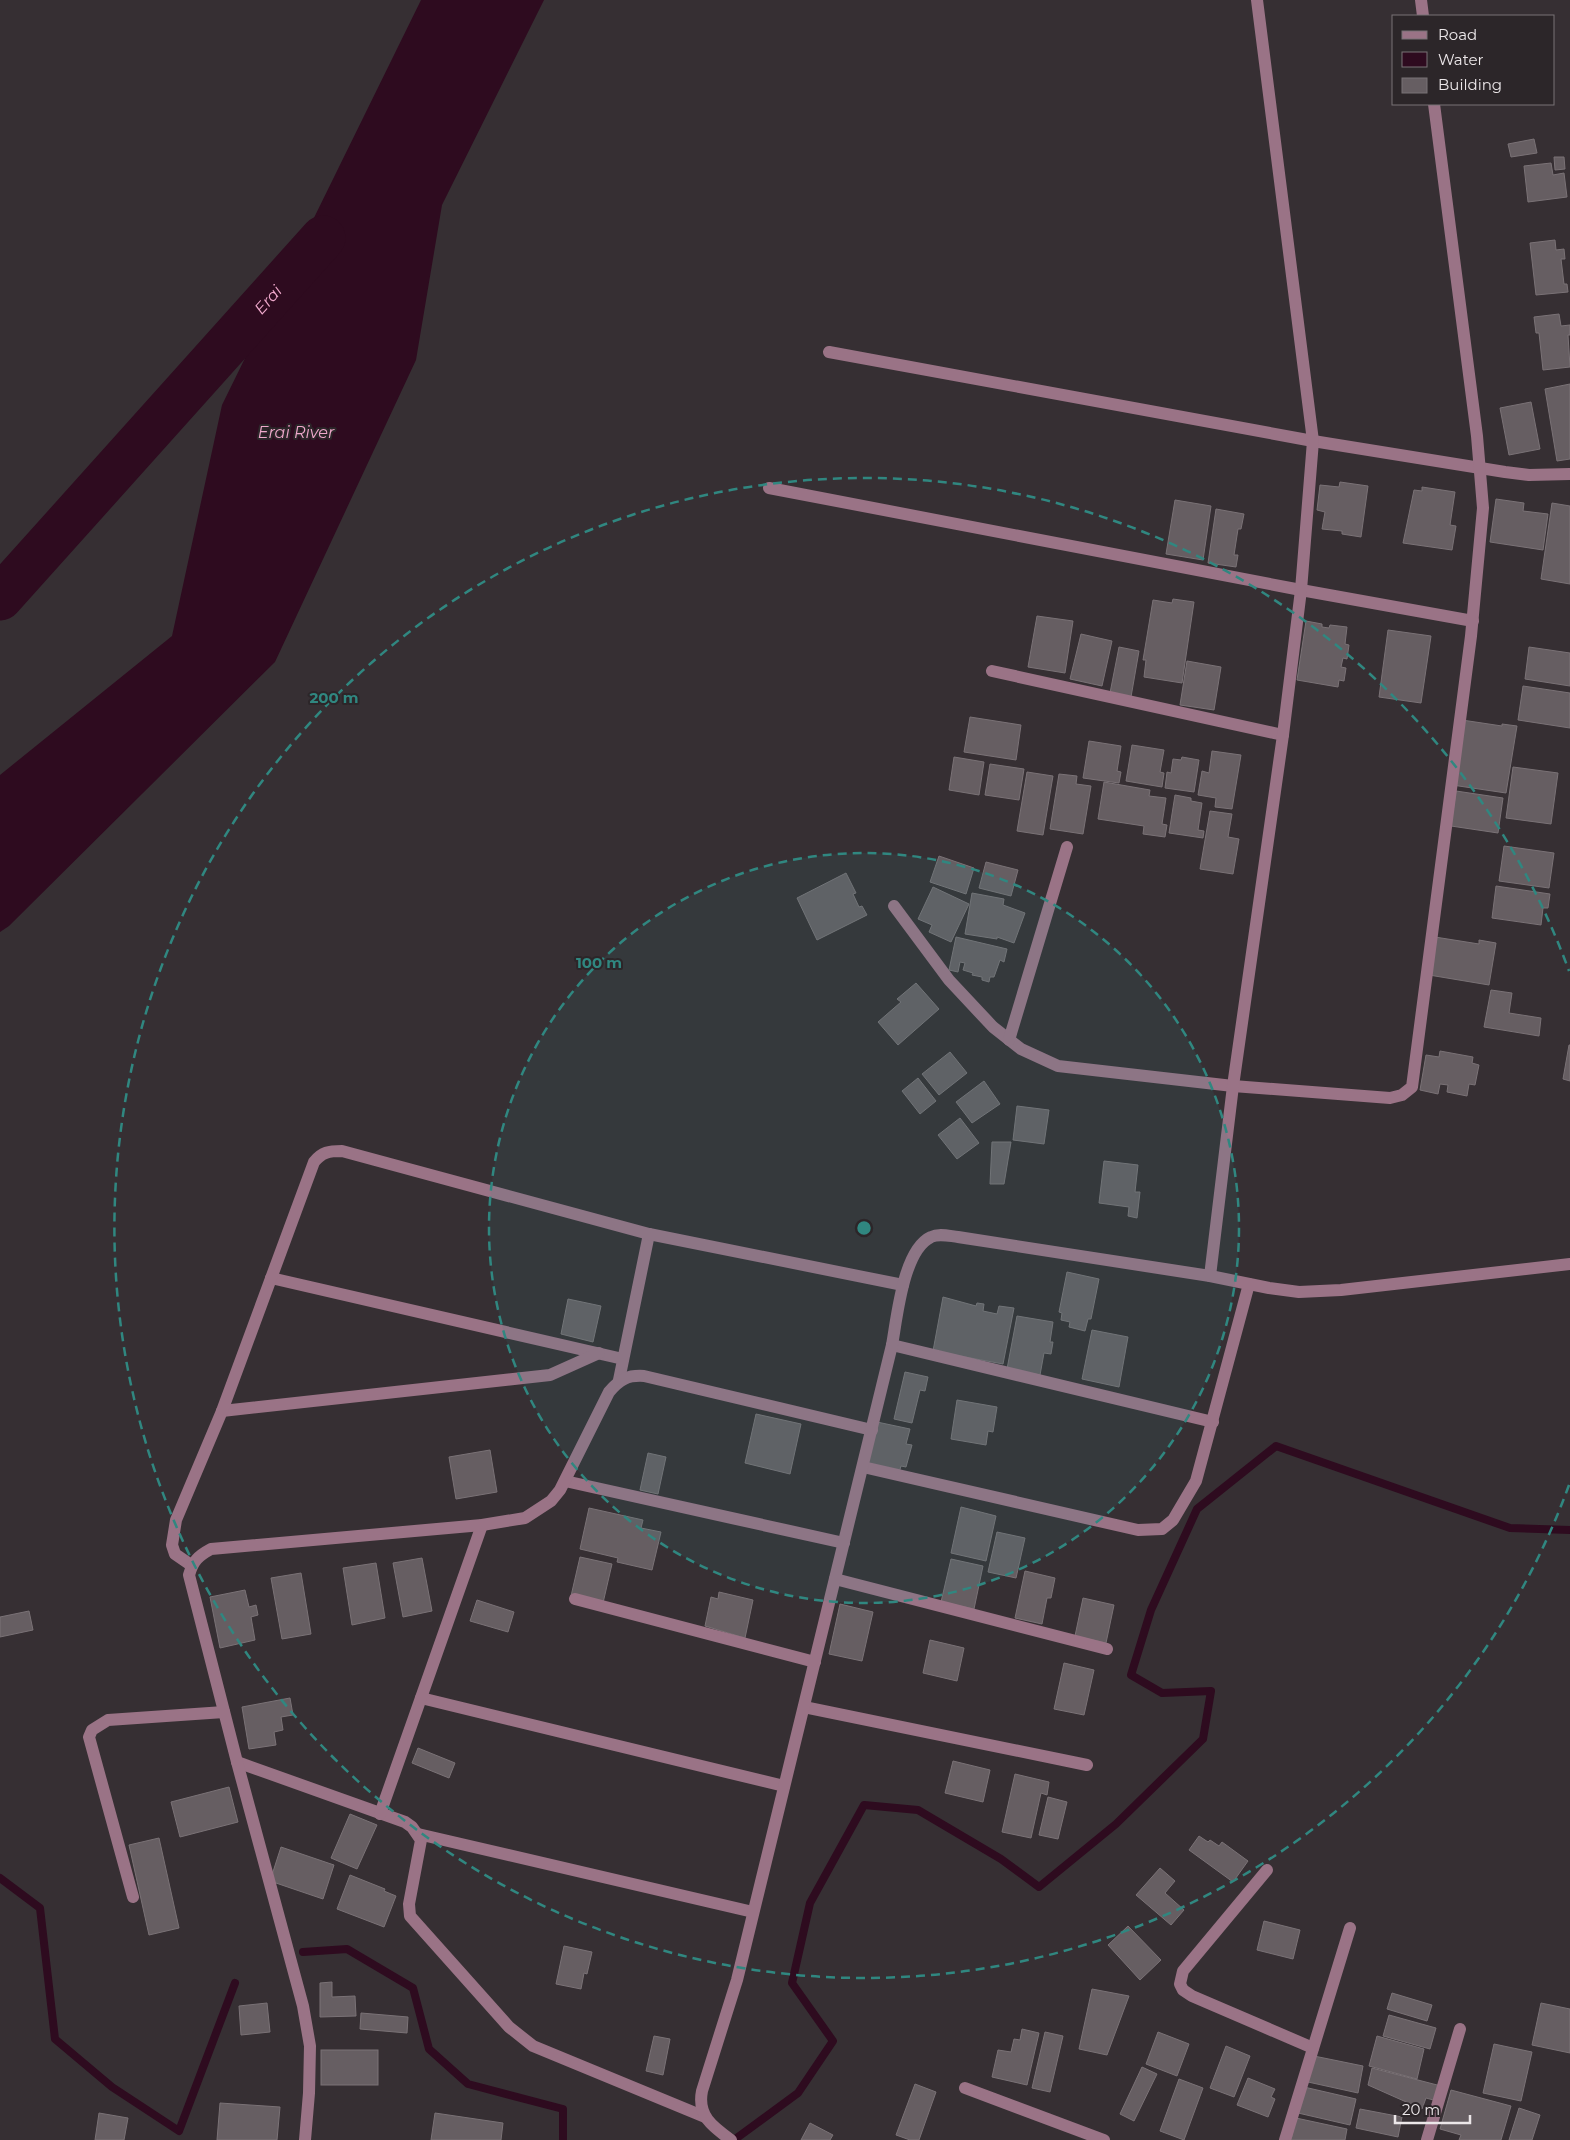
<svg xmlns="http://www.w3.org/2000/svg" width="1570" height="2140" font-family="Montserrat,sans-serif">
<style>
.water{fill:#2e0b1f}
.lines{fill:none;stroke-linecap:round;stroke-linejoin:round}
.stream{stroke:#2e0b1f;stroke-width:8}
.river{stroke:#2e0b1f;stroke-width:45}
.building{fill:#665e62;stroke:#7a7276}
.minor{stroke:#9a7386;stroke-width:12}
.ring{fill:none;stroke:#308780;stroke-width:2.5;stroke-dasharray:9 6}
.labels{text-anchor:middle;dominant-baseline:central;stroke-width:4;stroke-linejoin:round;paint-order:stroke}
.water-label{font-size:16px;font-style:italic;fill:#efa8cb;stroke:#2c2629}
.centre{fill:#308780;stroke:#2c2629;stroke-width:2.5}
.ring-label{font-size:15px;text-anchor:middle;font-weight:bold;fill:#308780;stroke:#2c2629;stroke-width:4;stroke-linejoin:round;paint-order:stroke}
</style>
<rect width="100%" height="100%" fill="#362f33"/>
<!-- water -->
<path class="water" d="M421,0H544L442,205L416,360L275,662L9,926L0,932V775L172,636L222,405Z"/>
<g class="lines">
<!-- stream -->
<g class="stream">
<path d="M0,1878L40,1908L55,2039L112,2087L179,2131L235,1983"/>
<path d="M303,1952L347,1949L413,1988L429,2049L468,2084L563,2109V2140"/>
<path d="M734,2140L798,2093L833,2041L792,1983L810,1903L864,1805L918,1810L1001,1859L1039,1887L1116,1824L1203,1739L1211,1691L1162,1693L1131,1675L1151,1610L1197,1509L1276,1446L1510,1528L1570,1530"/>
</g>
<!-- river -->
<path class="river" id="s1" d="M0,598L323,238"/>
</g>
<!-- building -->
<g class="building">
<path d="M1534,139L1537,153L1511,157L1508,144Z"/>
<path d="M1554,157H1564L1565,169L1555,170Z"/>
<path d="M1551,163L1553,175L1564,173L1567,197L1528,202L1524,166Z"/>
<path d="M1555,240L1556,250L1564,249L1565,259H1561L1564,284H1567L1568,292L1536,295L1530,243Z"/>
<path d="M1559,314L1561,326L1570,325V335H1568L1570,367L1543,370L1539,333H1536L1534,317Z"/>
<path d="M1570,384V459L1557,461L1545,389Z"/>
<path d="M1531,402L1540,449L1509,455L1500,408Z"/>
<path d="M1340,482L1368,486L1361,537L1342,534V531L1322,529L1325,512L1317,510L1320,485L1339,487Z"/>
<path d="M1422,487L1455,492L1450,525L1456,526L1452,550L1403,543L1414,490L1422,491Z"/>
<path d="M1496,499L1524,503L1523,511L1548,514L1543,550L1490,542Z"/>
<path d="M1175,500L1211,506L1203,560L1166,554Z"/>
<path d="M1552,503L1570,506V584L1541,579Z"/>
<path d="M1216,509L1244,514L1241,529H1238L1234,555H1238L1236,567L1208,563Z"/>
<path d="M1173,599L1194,602L1182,683L1144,677L1146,660H1143L1153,600L1172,603Z"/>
<path d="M1037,616L1073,621L1065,673L1028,667Z"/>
<path d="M1306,621L1322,624V627L1329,628L1330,625L1347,627L1345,644L1349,645L1347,659L1343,658L1341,667L1346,668L1344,681L1339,680L1338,687L1297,680Z"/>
<path d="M1388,630L1431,636L1421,703L1379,697Z"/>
<path d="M1081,634L1112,641L1102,686L1070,679Z"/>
<path d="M1119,647L1139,651L1131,697L1110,693Z"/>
<path d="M1529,647L1570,653V686L1525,679Z"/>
<path d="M1187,661L1221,667L1214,710L1180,705Z"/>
<path d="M1523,686L1570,693V728L1518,720Z"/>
<path d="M970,717L1021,725L1016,760L964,752Z"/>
<path d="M1462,720L1502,726V724L1517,726L1506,793L1452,785Z"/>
<path d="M1089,741L1121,746L1117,771L1121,772L1119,783L1083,778Z"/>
<path d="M1132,745L1164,750L1160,772L1164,773L1162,787L1126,781Z"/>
<path d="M1212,751L1241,755L1232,809L1215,807L1216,798L1198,795L1202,771L1209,773Z"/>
<path d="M954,757L984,762L979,795L949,790Z"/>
<path d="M1182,757L1199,760L1194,792L1165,788L1167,772L1171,773L1173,759L1181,760Z"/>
<path d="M990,764L1024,769L1019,800L985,795Z"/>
<path d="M1513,767L1558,773L1551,824L1506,818Z"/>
<path d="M1027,772L1053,776L1043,835L1017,831Z"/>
<path d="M1059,774L1077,776L1076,784L1091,786L1083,834L1050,829Z"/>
<path d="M1104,782L1150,790L1149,796L1166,798L1162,824L1167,825L1165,837L1143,834L1144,826L1098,819Z"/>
<path d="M1456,791L1503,798L1498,833L1451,826Z"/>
<path d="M1175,795L1191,798V801L1202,803L1198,830L1204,831L1203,838L1169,833Z"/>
<path d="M1210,811L1232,814L1228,837L1239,839L1233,874L1200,869Z"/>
<path d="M1504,846L1554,853L1549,888L1499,881Z"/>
<path d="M939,856L974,868L966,894L930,882Z"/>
<path d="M986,862L1018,870L1011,896L979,888Z"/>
<path d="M846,873L856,893L853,894L859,907L862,906L867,915L817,940L797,898Z"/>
<path d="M1496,886L1550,894L1548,908H1543L1541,925L1492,918Z"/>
<path d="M933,887L969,904L951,942L929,932L932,925L918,919Z"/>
<path d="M972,893L1004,899L1003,905L1025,913L1014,943L997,937V939L965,934Z"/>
<path d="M956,937L1007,949L1004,962L1000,960L994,977H990L989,982L982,980V977L972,975L973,973L963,970L965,963L960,962L958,972L949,970Z"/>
<path d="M1435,937L1479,944V940L1496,943L1489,985L1429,975Z"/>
<path d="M916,983L939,1009L898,1045L878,1022L901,1002L897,999Z"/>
<path d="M1491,990L1512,993L1509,1013L1541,1018L1539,1036L1484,1027Z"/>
<path d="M1569,1045H1570V1081L1563,1079Z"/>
<path d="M1440,1051L1473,1057L1472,1063L1479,1065L1475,1085L1469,1084L1467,1096L1447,1092L1448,1085L1440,1084L1438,1094L1420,1090L1426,1055L1439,1057Z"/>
<path d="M950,1052L967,1073L939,1095L922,1074Z"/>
<path d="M918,1078L936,1101L920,1114L902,1091Z"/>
<path d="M984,1081L1000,1104L972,1123L956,1102Z"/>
<path d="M1017,1106L1049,1110L1044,1144L1013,1140Z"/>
<path d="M960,1118L979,1143L957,1159L938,1135Z"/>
<path d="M992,1142H1011L1004,1184H990Z"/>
<path d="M1104,1161L1138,1165L1135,1192H1140L1137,1218L1128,1216L1129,1207L1099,1203Z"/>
<path d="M1067,1272L1099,1279L1091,1319H1088L1085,1331L1069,1327L1070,1322L1061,1320L1062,1313L1059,1312Z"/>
<path d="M943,1297L976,1306L977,1303L984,1304L983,1311L997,1314L999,1306L1014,1308L1003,1364L933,1351Z"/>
<path d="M568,1299L601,1306L593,1342L561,1334Z"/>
<path d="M1017,1316L1053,1322L1050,1342H1053L1051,1354L1044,1353L1040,1375L1007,1369Z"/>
<path d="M1092,1330L1128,1337L1119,1387L1082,1379Z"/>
<path d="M905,1372L928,1377L925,1391L920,1390L912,1423L894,1419Z"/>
<path d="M957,1400L997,1407L993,1432L988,1431L986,1445L951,1439Z"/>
<path d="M756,1414L801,1424L790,1474L745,1463Z"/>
<path d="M877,1422L910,1429L906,1444L912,1445L906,1467L901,1466L899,1473L867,1466Z"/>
<path d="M490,1450L497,1492L456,1499L449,1457Z"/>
<path d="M648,1453L666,1457L658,1494L640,1490Z"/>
<path d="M961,1507L996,1516L986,1561L951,1553Z"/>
<path d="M589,1508L643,1520L641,1528L661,1532L652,1570L617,1562L618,1558L580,1549Z"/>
<path d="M997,1532L1025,1538L1016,1578L988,1572Z"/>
<path d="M580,1557L612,1564L603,1603L571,1596Z"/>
<path d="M422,1558L432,1611L403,1617L393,1563Z"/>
<path d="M951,1559L983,1566L974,1609L941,1602Z"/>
<path d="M376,1563L385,1618L352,1625L343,1568Z"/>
<path d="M1025,1571L1055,1578L1051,1598H1047L1042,1624L1015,1618Z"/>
<path d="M301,1573L311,1634L282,1639L271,1578Z"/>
<path d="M245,1590L249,1607L256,1605L258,1615L251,1617L255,1640L220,1648L210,1597Z"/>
<path d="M719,1592L753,1600L745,1638L705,1626L711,1597L718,1599Z"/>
<path d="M1083,1598L1114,1605L1106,1643L1075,1636Z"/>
<path d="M477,1600L514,1612L508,1632L470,1621Z"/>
<path d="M840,1604L873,1612L862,1661L829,1654Z"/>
<path d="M29,1611L33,1630L0,1637V1617Z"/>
<path d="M930,1640L964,1648L957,1681L923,1673Z"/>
<path d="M1064,1663L1094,1670L1084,1715L1054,1709Z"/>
<path d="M290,1698L293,1715L281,1717L283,1730L274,1732L276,1745L249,1749L242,1707Z"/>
<path d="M418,1748L455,1763L449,1778L412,1763Z"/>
<path d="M953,1761L990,1770L983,1802L945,1793Z"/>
<path d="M1015,1774L1049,1782L1047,1795L1041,1793L1031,1838L1002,1832Z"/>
<path d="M229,1787L238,1822L180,1837L171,1802Z"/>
<path d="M1048,1797L1067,1802L1058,1839L1039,1835Z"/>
<path d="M350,1814L377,1825L357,1869L331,1858Z"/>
<path d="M1199,1836L1208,1842L1210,1840L1219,1846L1222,1842L1248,1861L1233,1882L1189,1850Z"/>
<path d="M159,1838L179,1928L149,1935L129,1845Z"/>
<path d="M281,1847L334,1865L323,1899L270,1881Z"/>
<path d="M1160,1868L1175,1881L1165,1893L1184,1910L1171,1925L1136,1895Z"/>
<path d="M350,1875L385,1889L384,1891L396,1896L384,1927L337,1909Z"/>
<path d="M1264,1921L1300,1930L1293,1959L1257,1950Z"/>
<path d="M1128,1926L1161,1960L1140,1980L1108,1945Z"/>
<path d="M564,1946L592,1952L587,1974L584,1973L581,1989L556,1984Z"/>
<path d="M332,1982V1997L355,1996L356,2016L320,2017V1983Z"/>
<path d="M1092,1989L1129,1996L1107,2055L1079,2049Z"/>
<path d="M1392,1993L1432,2005L1427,2021L1387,2009Z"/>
<path d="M267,2003L270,2032L241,2035L239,2006Z"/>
<path d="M1541,2003L1570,2009V2053L1532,2045Z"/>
<path d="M361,2013L408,2017L407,2033L360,2029Z"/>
<path d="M1389,2015L1436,2028L1430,2049L1383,2036Z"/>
<path d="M1022,2029L1039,2033L1027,2085L992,2077L998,2050L1011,2052L1014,2039L1020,2040Z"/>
<path d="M1045,2032L1063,2036L1050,2092L1032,2088Z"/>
<path d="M1158,2032L1189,2044L1177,2076L1146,2064Z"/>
<path d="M654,2036L670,2039L663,2075L646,2071Z"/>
<path d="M1377,2036L1424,2049L1417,2079L1369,2066Z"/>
<path d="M1494,2044L1532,2052L1521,2101L1483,2093Z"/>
<path d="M1226,2046L1250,2056L1234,2097L1210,2088Z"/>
<rect x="321" y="2050" width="57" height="35"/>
<path d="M1314,2056L1363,2066L1358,2093L1308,2082Z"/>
<path d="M1142,2067L1157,2074L1134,2121L1120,2114Z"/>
<path d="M1372,2068L1441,2086L1437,2101L1426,2098L1422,2109L1368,2085Z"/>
<path d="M1248,2078L1275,2089L1271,2097L1275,2099L1268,2117L1237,2105Z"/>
<path d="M1179,2079L1203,2088L1184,2140L1160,2131Z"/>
<path d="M915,2084L936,2092L919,2140H910L896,2135Z"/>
<path d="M1304,2087L1356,2099L1350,2125L1298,2113Z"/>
<path d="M1451,2090L1511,2106L1501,2140H1459L1461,2135L1440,2129Z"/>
<path d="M220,2103L280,2107L277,2140H217Z"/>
<path d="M1519,2108L1540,2115L1532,2140H1509Z"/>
<path d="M1360,2109L1402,2117L1398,2137L1356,2128Z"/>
<path d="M99,2113L128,2118L124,2140H95Z"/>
<path d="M435,2113L503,2123L501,2140H431Z"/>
<path d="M1296,2118L1347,2129L1345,2140H1291Z"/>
<path d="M810,2123L833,2135L830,2140H801Z"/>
</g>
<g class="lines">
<!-- minor -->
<g class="minor">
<path d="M1421,0L1423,16"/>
<path d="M829,352L1313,441L1505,472L1529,475L1570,474"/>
<path d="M769,488L1301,590L1473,621"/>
<path d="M992,671L1283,735"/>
<path d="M894,906L949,980L993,1027L1021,1049L1058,1066L1233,1086L1390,1098L1402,1095L1412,1087L1471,636L1483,508L1477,436L1434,104"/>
<path d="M1009,1040L1067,847"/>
<path d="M1210,1276L1233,1086L1283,735L1301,590L1313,441L1257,0"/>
<path d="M271,1278L623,1359"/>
<path d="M892,1345L1213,1422"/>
<path d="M619,1380L649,1234"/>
<path d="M222,1411L550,1375L599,1353"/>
<path d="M863,1467L1138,1530L1162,1529L1173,1520L1196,1481L1249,1284"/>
<path d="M565,1481L844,1543"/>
<path d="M191,1565L175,1554L172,1545L176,1520L222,1411L314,1162C322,1152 329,1151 342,1151L649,1234L903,1285"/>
<path d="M835,1579L1107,1649"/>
<path d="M575,1599L815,1662"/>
<path d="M421,1698L784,1786"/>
<path d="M804,1707L1087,1765"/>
<path d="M237,1762L405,1822L412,1827L421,1840L409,1904L410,1916L509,2027L533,2046L705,2117"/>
<path d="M380,1814L482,1525"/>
<path d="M418,1834L753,1912"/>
<path d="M1267,1870L1183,1971L1180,1984L1183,1990L1192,1996L1313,2048"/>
<path d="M133,1897L89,1737L92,1730L108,1720L224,1712"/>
<path d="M965,2088L1104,2140"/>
<path d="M305,2140L309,2093L310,2046L303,2006L237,1762L189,1575C193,1561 198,1556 211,1549L482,1525L525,1518L551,1501L560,1490L609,1392C620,1379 628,1375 644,1376L872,1430"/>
<path d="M731,2140C713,2127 697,2116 702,2091L737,1980L892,1345C897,1318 903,1250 931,1237C939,1233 949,1236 958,1237L1210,1276L1269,1288L1299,1292L1341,1290L1570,1264"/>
<path d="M1285,2140L1350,1928"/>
<path d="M1427,2140L1460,2029"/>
</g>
</g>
<!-- distance rings -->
<circle cx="864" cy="1228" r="375" fill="#308780" fill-opacity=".12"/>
<g class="ring">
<circle cx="864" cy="1228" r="375"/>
<path d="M1569 1485A750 750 0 1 1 1569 971"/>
</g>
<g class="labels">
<!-- water labels -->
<g class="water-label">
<text stroke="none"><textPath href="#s1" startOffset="401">Erai</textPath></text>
<text x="296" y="432">Erai River</text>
</g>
</g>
<circle cx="864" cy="1228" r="8" class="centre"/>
<g class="ring-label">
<text x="334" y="703">200 m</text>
<text x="599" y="968">100 m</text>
</g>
<!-- legend -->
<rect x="1392" y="15" width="162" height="90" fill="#2c2629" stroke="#797376"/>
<rect x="1402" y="31" width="25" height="8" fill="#9a7386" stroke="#797376"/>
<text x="1438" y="40" font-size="15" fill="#ece7e9">Road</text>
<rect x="1402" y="52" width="25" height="15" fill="#2e0b1f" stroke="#797376"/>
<text x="1438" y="65" font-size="15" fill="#ece7e9">Water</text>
<rect x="1402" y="78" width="25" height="15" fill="#665e62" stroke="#797376"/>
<text x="1438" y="90" font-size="15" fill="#ece7e9">Building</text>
<!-- scale -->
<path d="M1395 2115v8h75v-8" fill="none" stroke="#ece7e9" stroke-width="2.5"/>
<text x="1402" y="2115" font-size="15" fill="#ece7e9" stroke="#2c2629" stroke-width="4" paint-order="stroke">20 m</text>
</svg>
